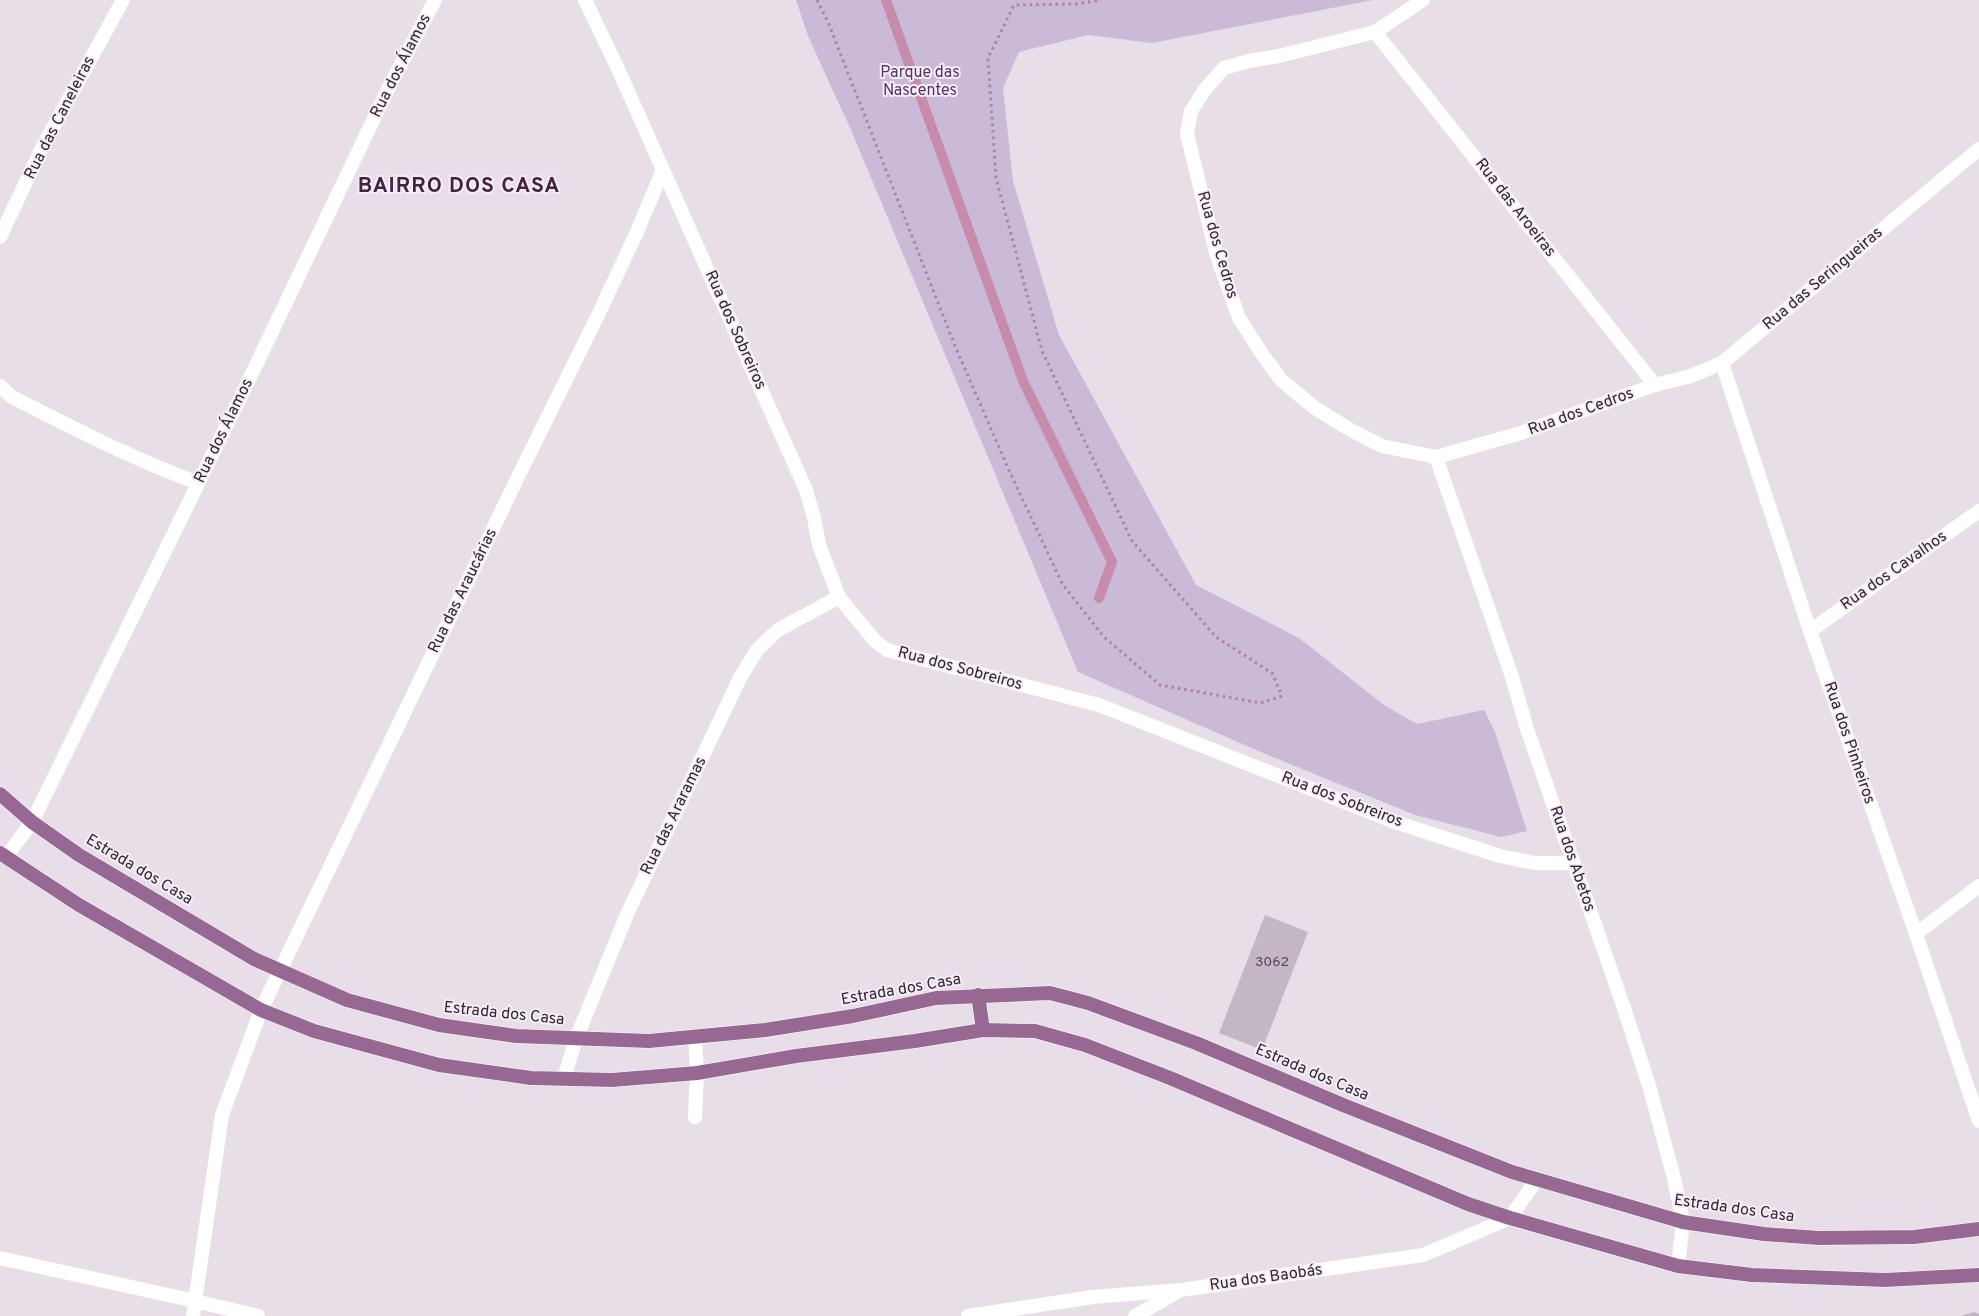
<svg xmlns="http://www.w3.org/2000/svg" width="1979" height="1316" font-family="Overpass,sans-serif">
<style>
.green{fill:#cbbad7}
.lines{fill:none;stroke-linecap:round;stroke-linejoin:round}
.stream{stroke:#c78caa;stroke-width:10}
.building{fill:#c3b7c5}
.primary-casing{stroke:#fff;stroke-width:15}
.path{stroke:#a883a7;stroke-width:3;stroke-dasharray:2.5 4;stroke-linecap:butt}
.service{stroke:#fff;stroke-width:14}
.minor{stroke:#fff;stroke-width:14}
.primary{stroke:#986895;stroke-width:14}
.labels{text-anchor:middle;dominant-baseline:central;stroke-width:4;stroke-linejoin:round;paint-order:stroke}
.number-label{font-size:14px;fill:#584758}
.street-label{font-size:16px;fill:#352234;stroke:#f4eef5}
.park-label{font-size:16px;fill:#583167;stroke:#f4eef5}
.district-label{font-size:21px;font-weight:bold;letter-spacing:1px;fill:#452142;stroke:#f4eef5}
</style>
<rect width="100%" height="100%" fill="#e7dee8"/>
<!-- green -->
<path class="green" d="M796,0H1373L1152,43L1088,35L1019,52L1003,88L1013,181L1059,335L1196,585L1299,638L1384,705L1417,724L1484,710L1495,732L1527,831L1501,837L1415,815L1263,753L1078,672L851,130L808,36Z"/>
<g class="lines">
<!-- stream -->
<path class="stream" d="M886,0L1023,381L1112,562L1099,598"/>
</g>
<!-- building -->
<g class="building">
<path d="M1265,915L1308,932L1262,1050L1219,1033Z"/>
<path d="M1974,1312L1979,1314V1316H1960Z"/>
</g>
<g class="lines">
<defs>
<g id="primary">
<path d="M0,794L32,822L79,855L254,959L347,1000L439,1025L516,1036L649,1041L765,1030L853,1016L936,998L1050,993L1088,1003L1196,1043L1343,1105L1512,1172L1683,1222L1764,1234L1819,1238L1914,1237L1979,1229"/>
<path d="M0,853L79,905L261,1010L314,1031L439,1065L531,1078L612,1080L697,1073L796,1056L915,1041L983,1030L1035,1031L1085,1045L1170,1078L1468,1204L1510,1218L1678,1266L1752,1275L1885,1280L1979,1275"/>
<path d="M978,995L983,1030"/>
</g>
</defs>
<!-- primary casing -->
<use href="#primary" class="primary-casing"/>
<!-- path -->
<path class="path" d="M817,0L828,22L955,346L1012,477L1063,585L1104,637L1160,685L1261,703L1282,696L1272,673L1216,637L1132,541L1042,351L996,178L988,58L1014,5L1077,4L1101,0"/>
<!-- service -->
<g class="service">
<path d="M695,1037L697,1073L695,1117"/>
<path d="M0,1258L195,1301"/>
</g>
<!-- minor -->
<g class="minor">
<path d="M585,0L618,69L806,490L814,518L819,545L839,597L875,641L887,650L1099,705L1395,822L1500,856L1534,863H1574"/>
<path d="M1423,0L1375,32L1279,56L1249,61L1224,68L1206,88L1191,111L1187,134L1217,256L1239,318L1260,351L1281,380L1315,408L1349,429L1382,446L1436,457L1521,433L1655,385L1691,376L1722,363L1979,149"/>
<path d="M1375,32L1655,385"/>
<path d="M0,237L43,146L123,0"/>
<path d="M1722,363L1810,631L1916,934L1979,1121"/>
<path d="M0,386L12,397C73,428 133,459 198,483"/>
<path d="M1436,457L1511,674L1527,729L1625,1011L1650,1089L1674,1178L1683,1222L1678,1266"/>
<path d="M1810,631L1979,511"/>
<path d="M6,857L32,822L246,386L390,85L435,0"/>
<path d="M1916,934L1979,886"/>
<path d="M564,1078L576,1039L628,912L741,676L757,650L778,630L839,597"/>
<path d="M195,1301L258,1316"/>
<path d="M193,1316L222,1115L261,1010L516,481L599,313L636,234L663,170"/>
<path d="M968,1316L1093,1297L1181,1290L1423,1255L1510,1218L1537,1179"/>
<path d="M1135,1316L1176,1293"/>
</g>
<!-- primary -->
<use href="#primary" class="primary"/>
</g>
<g class="labels">
<!-- number labels -->
<g class="number-label">
<text x="1272" y="962">3062</text>
</g>
<!-- street labels -->
<g class="street-label">
<text transform="translate(401 66) rotate(-63)">Rua dos Álamos</text>
<text transform="translate(60 118) rotate(-63)">Rua das Caneleiras</text>
<text transform="translate(1515 208) rotate(52)">Rua das Aroeiras</text>
<text transform="translate(1217 245) rotate(74)">Rua dos Cedros</text>
<text transform="translate(1823 279) rotate(-40)">Rua das Seringueiras</text>
<text transform="translate(735 330) rotate(66)">Rua dos Sobreiros</text>
<text transform="translate(1581 412) rotate(-20)">Rua dos Cedros</text>
<text transform="translate(224 431) rotate(-64)">Rua dos Álamos</text>
<text transform="translate(1894 571) rotate(-35)">Rua dos Cavalhos</text>
<text transform="translate(463 591) rotate(-64)">Rua das Araucárias</text>
<text transform="translate(960 669) rotate(15)">Rua dos Sobreiros</text>
<text transform="translate(1849 743) rotate(71)">Rua dos Pinheiros</text>
<text transform="translate(1342 800) rotate(21)">Rua dos Sobreiros</text>
<text transform="translate(674 816) rotate(-64)">Rua das Araramas</text>
<text transform="translate(1572 859) rotate(71)">Rua dos Abetos</text>
<text transform="translate(139 870) rotate(31)">Estrada dos Casa</text>
<text transform="translate(901 990) rotate(-10)">Estrada dos Casa</text>
<text transform="translate(504 1014) rotate(6)">Estrada dos Casa</text>
<text transform="translate(1312 1073) rotate(23)">Estrada dos Casa</text>
<text transform="translate(1734 1209) rotate(8)">Estrada dos Casa</text>
<text transform="translate(1266 1278) rotate(-8)">Rua dos Baobás</text>
</g>
<!-- park labels -->
<g class="park-label">
<text x="920" y="73">Parque das<tspan x="920" dy="18">Nascentes</tspan></text>
</g>
<!-- district labels -->
<g class="district-label">
<text x="459" y="186">BAIRRO DOS CASA</text>
</g>
</g>
</svg>
